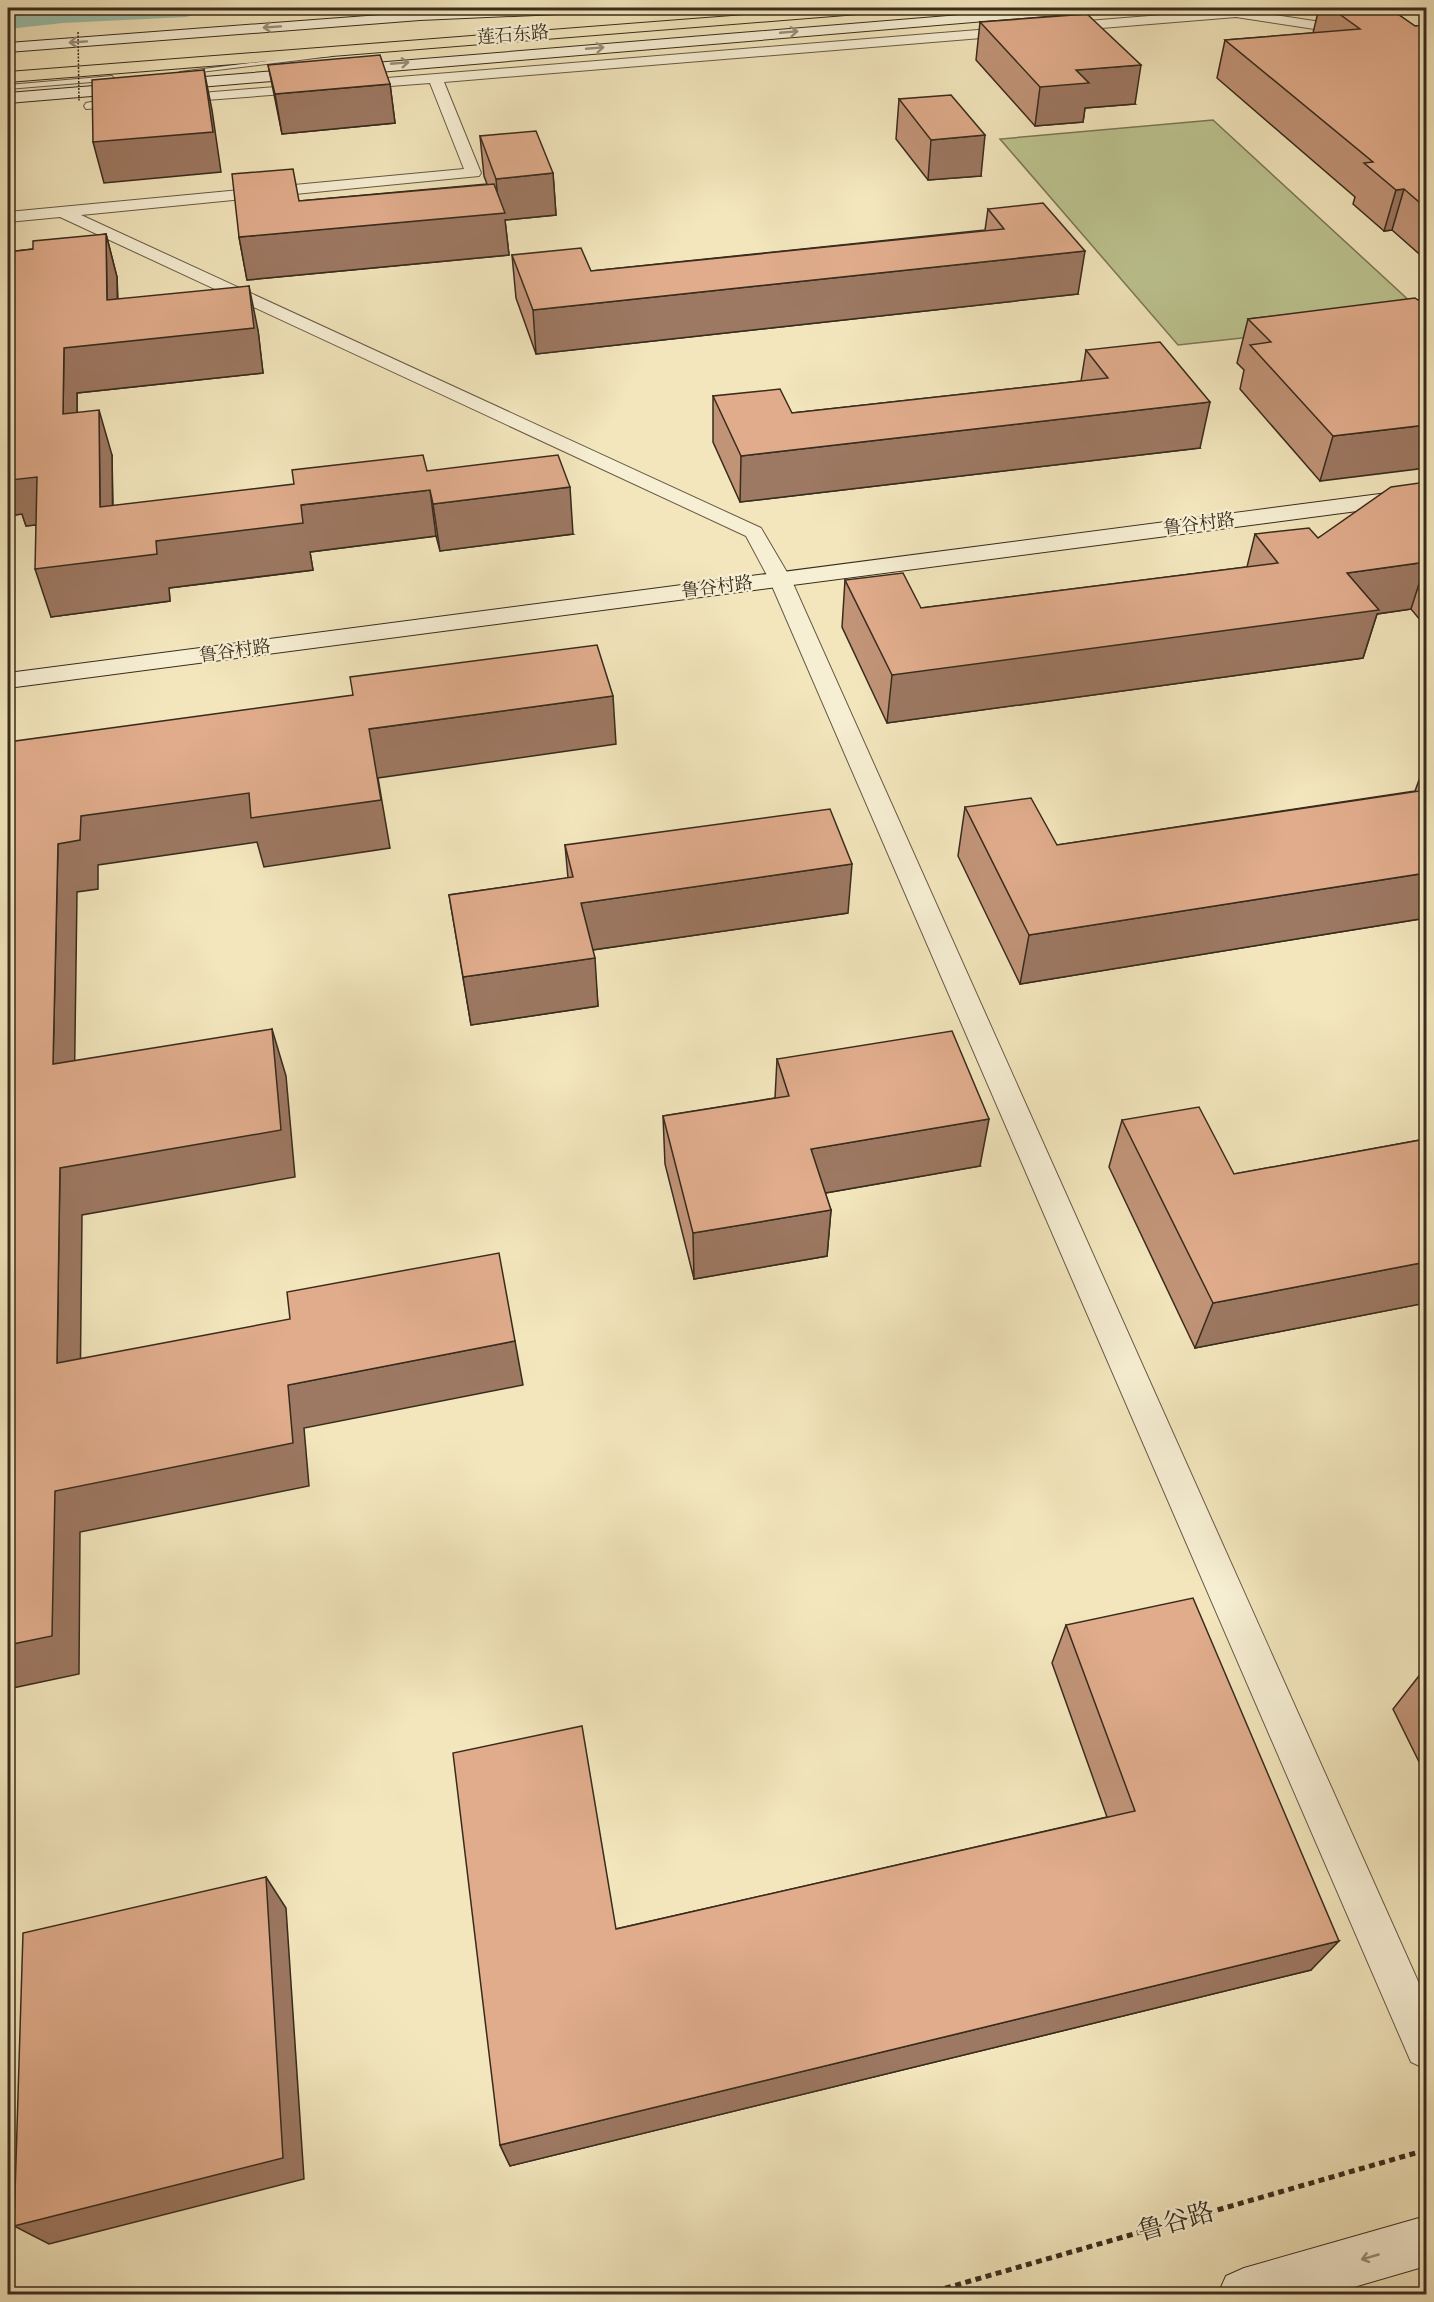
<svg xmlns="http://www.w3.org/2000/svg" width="1434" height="2302" font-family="'Libre Bodoni','Noto Serif SC',serif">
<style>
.green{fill:#bcc490;stroke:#7a7856;stroke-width:1.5}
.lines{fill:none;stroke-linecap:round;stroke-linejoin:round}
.river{fill:#9cc0ad;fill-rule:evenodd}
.lane-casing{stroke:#675a45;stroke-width:2}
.street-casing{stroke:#675a45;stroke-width:2}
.secondary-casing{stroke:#382c1d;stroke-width:2}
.highway-casing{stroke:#382c1d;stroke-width:2}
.path-far1{stroke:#382c1d;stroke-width:1.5;stroke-dasharray:2 1.5;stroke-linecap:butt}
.path{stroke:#382c1d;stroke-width:5;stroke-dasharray:6 4.5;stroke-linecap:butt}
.lane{fill:#f7efd4;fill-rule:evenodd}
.street{fill:#f7efd4;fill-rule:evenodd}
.secondary{fill:#f7efd4;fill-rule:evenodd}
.highway{fill:#f3e6bd;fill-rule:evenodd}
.path-bridge{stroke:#382c1d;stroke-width:1.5;stroke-dasharray:2 1.5;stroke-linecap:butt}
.wall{fill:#c19478;stroke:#382c1d;stroke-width:1.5}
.shaded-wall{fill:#9d7862;stroke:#382c1d;stroke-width:1.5}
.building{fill:#e0ac8c;stroke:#382c1d;stroke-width:1.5}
.oneway{stroke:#988e78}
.labels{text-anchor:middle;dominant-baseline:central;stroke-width:4.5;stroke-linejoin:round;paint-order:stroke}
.far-street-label{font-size:18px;fill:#382c1d;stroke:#f7efd4}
.near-street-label{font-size:26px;fill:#382c1d;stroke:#f7efd4}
</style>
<rect width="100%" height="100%" fill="#f3e6bd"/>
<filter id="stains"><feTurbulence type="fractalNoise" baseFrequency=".00333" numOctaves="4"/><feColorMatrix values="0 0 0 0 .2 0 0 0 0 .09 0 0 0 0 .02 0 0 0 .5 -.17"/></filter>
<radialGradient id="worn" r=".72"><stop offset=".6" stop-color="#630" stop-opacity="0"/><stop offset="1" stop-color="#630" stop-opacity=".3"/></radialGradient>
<!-- green -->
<path class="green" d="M1213,120L1426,316V318L1178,345L1000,139Z"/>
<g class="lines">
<!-- river -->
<path class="river" d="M40,8H201L196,14L186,17L63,23L8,29V11Z"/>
<defs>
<g id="lane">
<path d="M330,53L332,56L184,74L180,72Z"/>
<path d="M112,76L115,80L8,89V85Z"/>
</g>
<path id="street" d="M1236,9L1426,38V46L1236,17L444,82L481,173L479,176L81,215L761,528L791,579L1426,1999V2069L1411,2062L769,579L746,536L60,217L8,222V212L464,169L430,83L86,109L84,106L86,103L91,102Z"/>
<g id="secondary">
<path d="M515,8H610L603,12L420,20L8,52V43L420,12Z"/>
<path d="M1046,8H1101L1094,12L8,103V93Z"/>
<path d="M1426,488V502L8,688V673Z"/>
<path d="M1426,2216V2266L1330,2294H1218L1226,2276L1244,2268Z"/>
</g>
<path id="highway" d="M834,8H890L883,12L8,82V72Z"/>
</defs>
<!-- lane casing -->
<use href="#lane" class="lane-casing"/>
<!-- street casing -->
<use href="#street" class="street-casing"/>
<!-- secondary casing -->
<use href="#secondary" class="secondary-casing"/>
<!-- highway casing -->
<use href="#highway" class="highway-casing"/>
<!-- path-far1 -->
<path class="path-far1" d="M1416,8L1426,13"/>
<!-- path -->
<path class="path" d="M925,2294L1426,2150"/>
<!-- lane -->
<use href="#lane" class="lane"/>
<!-- street -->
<use href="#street" class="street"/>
<!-- secondary -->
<use href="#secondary" class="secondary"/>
<!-- highway -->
<use href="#highway" class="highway"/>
<!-- path-bridge -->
<path class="path-bridge" d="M78,32L79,101"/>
</g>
<!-- wall -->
<g class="wall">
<path d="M1319,8H1389L1415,26L1426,25V260L1392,230L1384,231L1353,204L1355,197L1217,78L1225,40L1313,33Z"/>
<path d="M980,22L1135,104L1085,108L1083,122L1035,126L976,60Z"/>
<path d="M268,65L390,84L395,123L282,134Z"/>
<path d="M899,99L981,176L928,180L896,139Z"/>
<path d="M480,136L553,173L556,215L505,220L509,255L247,280L239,237L299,201L487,184L484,176Z"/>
<path d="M988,209L1078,294L536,354L516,298L512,255L591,271L985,230Z"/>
<path d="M106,234L117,277L118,299L258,330L263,373L77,393V412L112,455L113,506L427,471L573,534L440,551L436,536L310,552L313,570L169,588L170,601L51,617L36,525L26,526L22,514L8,516V252L33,249Z"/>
<path d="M1418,300L1320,481L1240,389L1244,370L1237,363L1248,319Z"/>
<path d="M1086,350L1200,448L740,502L713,442V396L792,413L1081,381Z"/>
<path d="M1426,482V627L1411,609L1377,614L1363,658L887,723L842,627L845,580L921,608L1247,567L1255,534L1318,538Z"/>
<path d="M1426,761V918L1020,984L958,856L965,807L1057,845L1415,791Z"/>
<path d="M565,845L848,913L593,950L598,1006L471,1025L449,895L568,878Z"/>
<path d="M777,1059L980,1166L825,1193L831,1210L827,1256L694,1279L665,1164L663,1116L775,1098Z"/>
<path d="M1122,1120L1234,1174L1426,1139V1303L1195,1348L1109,1167Z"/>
<path d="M1066,1625L1311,1970L510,2166L500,2145L616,1929L1107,1817L1052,1663Z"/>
<path d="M1426,1671V1776L1393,1709L1422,1672Z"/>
</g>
<!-- shaded-wall -->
<g class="shaded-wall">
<path d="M1141,65L1135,104L1085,108L1083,122L1035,126L1040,87L1076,70Z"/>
<path d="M204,70L212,110L221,172L104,183L93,142Z"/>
<path d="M390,84L395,123L282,134L275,94Z"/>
<path d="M985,135L981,176L928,180L931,140Z"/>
<path d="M553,173L556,215L505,220L509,255L247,280L239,237L499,213L496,179Z"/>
<path d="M1404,189L1392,230L1384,231L1396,190Z"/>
<path d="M106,234L117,277L118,342L249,286L258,330L263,373L77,393V459L63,414L64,348L107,300Z"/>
<path d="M1085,251L1078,294L536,354L533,310Z"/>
<path d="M1210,402L1200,448L740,502L741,456Z"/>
<path d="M99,410L112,455L113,554L100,507Z"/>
<path d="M1426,425V468L1320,481L1333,436Z"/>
<path d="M12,467L37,477L52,523L26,526L22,514L8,516V468Z"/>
<path d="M570,487L573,534L440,551L433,504Z"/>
<path d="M430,490L436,536L310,552L313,570L169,588L170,601L51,617L35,569L156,541L301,505Z"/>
<path d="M1426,562L1411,609L1377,614L1363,658L887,723L892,675L1347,573Z"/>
<path d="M613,696L616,744L378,778L390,848L264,867L257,842L98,865V889L77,892L74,1112L53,1064L58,844L81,816L369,729Z"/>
<path d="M852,864L848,913L585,951L581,903Z"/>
<path d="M1426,873V918L1020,984L1029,935Z"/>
<path d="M595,958L598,1006L471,1025L463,977Z"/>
<path d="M272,1029L286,1076L295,1177L82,1215L80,1407L57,1363L60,1168Z"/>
<path d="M989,1119L980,1166L808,1196L811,1149Z"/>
<path d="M831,1210L827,1256L694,1279L693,1233Z"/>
<path d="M1426,1262V1303L1195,1348L1213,1303Z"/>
<path d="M515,1341L523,1385L304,1428L309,1486L80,1532L79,1674L8,1689V1645L55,1491L288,1385Z"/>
<path d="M266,1877L286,1908L304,2179L49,2244L14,2226Z"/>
<path d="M1339,1941L1311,1970L510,2166L500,2145Z"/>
</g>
<!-- building -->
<g class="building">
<path d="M1331,8H1389L1415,26L1426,25V208L1404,189L1396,190L1364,163L1373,162L1225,40L1360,29Z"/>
<path d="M1087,14L1141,65L1076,70L1089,83L1040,87L980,22Z"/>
<path d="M380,55L390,84L275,94L268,65Z"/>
<path d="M204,70L213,132L93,142L92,80Z"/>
<path d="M951,95L985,135L931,140L899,99Z"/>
<path d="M536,131L553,173L496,179L480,136Z"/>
<path d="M293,169L299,201L494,184L505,213L239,237L232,174Z"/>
<path d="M1043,203L1085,251L533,310L512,255L581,248L591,271L1004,229L988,209Z"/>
<path d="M106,234L107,300L249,286L254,328L64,348L63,414L99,410L100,507L294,484L292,470L423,455L427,471L558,455L570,487L433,504L430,490L301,505L303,523L156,541L157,554L35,569L37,477L11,480L12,467L8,468V252L33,249V241Z"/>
<path d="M1415,298L1418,300L1426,299V425L1333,436L1250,345L1271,342L1248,319Z"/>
<path d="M1160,342L1210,402L741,456L713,396L780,389L792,413L1108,378L1086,350Z"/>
<path d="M1426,482V562L1347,573L1379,610L892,675L845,580L903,573L921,608L1278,563L1255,534L1309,528L1318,538L1391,487Z"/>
<path d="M597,645L613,696L369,729L381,800L251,818L249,793L81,816L80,840L58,844L53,1064L272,1029L281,1130L60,1168L57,1363L290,1319L287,1292L499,1253L515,1341L288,1385L293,1443L55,1491L52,1636L8,1645V742L353,695L350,677Z"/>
<path d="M1426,790V873L1029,935L965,807L1031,798L1057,845Z"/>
<path d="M830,809L852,864L581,903L595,958L463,977L449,895L573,877L565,845Z"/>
<path d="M952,1031L989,1119L811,1149L831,1210L693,1233L663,1116L789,1096L777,1059Z"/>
<path d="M1199,1107L1234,1174L1426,1139V1262L1213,1303L1122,1120Z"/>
<path d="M1193,1598L1339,1941L500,2145L453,1753L582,1726L616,1929L1135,1811L1066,1625Z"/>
<path d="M1426,1671V1681L1422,1672Z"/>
<path d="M266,1877L283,2158L14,2226L23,1933Z"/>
</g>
<!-- one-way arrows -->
<defs><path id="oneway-shaft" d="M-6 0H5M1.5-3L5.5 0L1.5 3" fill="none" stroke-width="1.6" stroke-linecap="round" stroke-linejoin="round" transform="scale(1.5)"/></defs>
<g class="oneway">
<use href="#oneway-shaft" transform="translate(272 27) rotate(176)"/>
<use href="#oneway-shaft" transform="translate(789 32) rotate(-5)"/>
<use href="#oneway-shaft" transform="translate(78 42) rotate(176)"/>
<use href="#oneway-shaft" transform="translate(595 48) rotate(-5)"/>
<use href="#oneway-shaft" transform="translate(400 63) rotate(-5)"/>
<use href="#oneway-shaft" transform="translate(1370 2257) rotate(164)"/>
</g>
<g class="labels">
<!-- far-street labels -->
<g class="far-street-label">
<text transform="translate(513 35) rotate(-5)">莲石东路</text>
<text transform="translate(1199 524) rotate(-7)">鲁谷村路</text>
<text transform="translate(717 587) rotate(-7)">鲁谷村路</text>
<text transform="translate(235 651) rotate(-8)">鲁谷村路</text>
</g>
<!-- near-street labels -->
<g class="near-street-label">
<text transform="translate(1176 2222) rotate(-16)">鲁谷路</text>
</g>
</g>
<!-- margin -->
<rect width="1434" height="2302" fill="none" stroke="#f3e6bd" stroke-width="30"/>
<rect x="9" y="9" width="1416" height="2284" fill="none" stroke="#382c1d" stroke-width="3"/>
<rect x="15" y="15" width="1404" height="2272" fill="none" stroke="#382c1d" stroke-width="1.5"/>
<rect width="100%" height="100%" filter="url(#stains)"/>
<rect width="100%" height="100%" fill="url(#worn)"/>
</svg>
